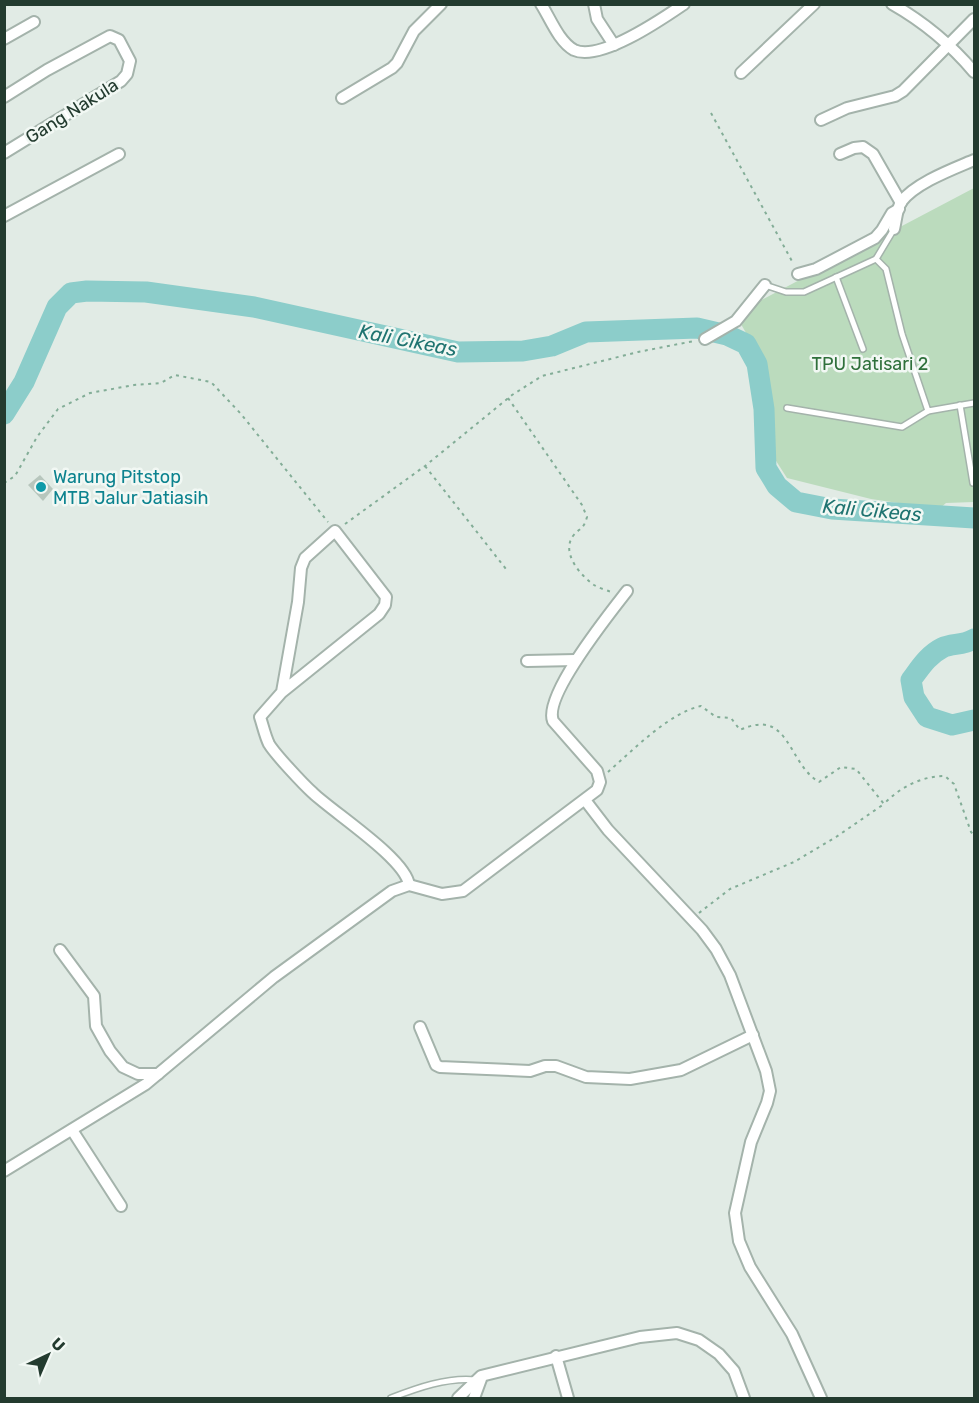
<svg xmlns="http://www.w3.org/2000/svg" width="979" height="1403" font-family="Rubik,sans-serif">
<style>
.green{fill:#bbdbbd}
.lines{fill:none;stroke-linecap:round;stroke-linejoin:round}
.river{stroke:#8ccdca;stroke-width:21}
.building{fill:#b7c6bd}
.service-casing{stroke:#a4b3ab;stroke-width:8}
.minor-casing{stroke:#a4b3ab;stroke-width:14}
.path{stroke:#83ad97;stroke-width:2;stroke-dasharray:3 4.5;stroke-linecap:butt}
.service{stroke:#fff;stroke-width:5}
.minor{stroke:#fff;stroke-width:10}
.culture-dot{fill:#0f9aa8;stroke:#f2f8f4;stroke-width:2}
.labels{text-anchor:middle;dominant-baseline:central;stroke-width:5;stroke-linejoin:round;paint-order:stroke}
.street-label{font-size:18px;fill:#233b2f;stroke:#f2f8f4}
.park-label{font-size:18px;fill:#2f703b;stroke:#f2f8f4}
.culture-label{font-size:18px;fill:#0d838f;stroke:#f2f8f4;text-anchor:start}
.water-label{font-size:20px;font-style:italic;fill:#207471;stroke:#f2f8f4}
</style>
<rect width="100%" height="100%" fill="#e1ebe5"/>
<!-- green -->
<path class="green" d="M974,188V502L946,503L939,509L871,499L787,478L771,453L766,367L735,314Z"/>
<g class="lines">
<!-- river -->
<g class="river">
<path d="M4,414L24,382L57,307L71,293L87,291L146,292L254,307L458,352L523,351L552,346L586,332L697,328L727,335L746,344L757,364L764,409L766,468L777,486L796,502L832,509L974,518"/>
<path d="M974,639C962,646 952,643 942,648C928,655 920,668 911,680L914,697L927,717L952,725L974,720"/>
</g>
</g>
<!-- building -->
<path class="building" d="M40,475L53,489L43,501L28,485Z"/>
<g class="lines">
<defs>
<g id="service">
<path d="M894,229L876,259L886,269L902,334L928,411L974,403"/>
<path d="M836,277L863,349"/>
<path d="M765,285L786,292H804L876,259"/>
<path d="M960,405L973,483"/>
<path d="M787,408L902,427L928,411"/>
<path d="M391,1398C417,1388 447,1377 476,1380"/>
</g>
<g id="minor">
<path d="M541,4C550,18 559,42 574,50C600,62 662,19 684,4"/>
<path d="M594,4L597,19L614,45"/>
<path d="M892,4C922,21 952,46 974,72"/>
<path d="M4,39L34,22"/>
<path d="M741,73L814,4"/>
<path d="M4,97L47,70L110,36L119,40L130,61L127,74L121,81L4,153"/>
<path d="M342,98L392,68L397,63L414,31L441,4"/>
<path d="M821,120L847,108L895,96L903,91L974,19"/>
<path d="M840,154L854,148L863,147L873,154L901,203"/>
<path d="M4,216L119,154"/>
<path d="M894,229C896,221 897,208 901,202C915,183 953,169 974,160"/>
<path d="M798,274L816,269L875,238L882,230L892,213L899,209"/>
<path d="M705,339L736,321L765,285"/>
<path d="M527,661L576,660"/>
<path d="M282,692L298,602L301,568L305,558L335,531L386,597L385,605L379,614L282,692L260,717C263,726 265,736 269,744C275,754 303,784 313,793C334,813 406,859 409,885"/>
<path d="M585,800L608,830L702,930L716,949L730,975L766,1071L770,1091L767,1103L751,1142L735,1213L739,1241L750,1267L792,1334L821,1398"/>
<path d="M60,950L94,996L96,1026L110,1051L123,1067L138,1074H158"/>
<path d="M420,1027L436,1065L440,1067L530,1071L545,1066H556L586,1077L630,1079L681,1070L753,1035"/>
<path d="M72,1130L121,1206"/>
<path d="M4,1171L146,1084L274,977L392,891L409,885L442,894L463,891L597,790L600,782L597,771L553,721C543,696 610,613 627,591"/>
<path d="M556,1356L568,1398"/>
<path d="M458,1398L481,1376L640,1337L677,1333L699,1340L719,1354L734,1371L744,1398"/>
<path d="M474,1398L481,1379"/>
</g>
</defs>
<!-- service casing -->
<use href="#service" class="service-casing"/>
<!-- minor casing -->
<use href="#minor" class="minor-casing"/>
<!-- path -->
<g class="path">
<path d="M711,113L793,263"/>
<path d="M508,398L582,505L587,517C583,531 580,527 573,536C561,553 580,575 594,585C599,588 606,590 611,592"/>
<path d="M425,466L506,569"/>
<path d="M4,483L15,476L37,437L58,409L90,393L134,385L161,383L175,375L211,382L241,414L328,522"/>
<path d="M345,524L425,466L512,395L542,376L638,352L694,341"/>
<path d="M608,772C633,750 669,713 701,706L716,717L731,718L740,730C790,707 787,763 819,782L841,767L856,769L884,804C900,787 922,776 945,776L954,784L971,832L974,835"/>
<path d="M699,913L730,889L794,862L836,837L884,804"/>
</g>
<!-- service -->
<use href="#service" class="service"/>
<!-- minor -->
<use href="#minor" class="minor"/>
</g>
<!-- markers -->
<circle class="culture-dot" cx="41" cy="487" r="6"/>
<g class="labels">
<!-- street labels -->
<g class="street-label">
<text transform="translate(72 111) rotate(-32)">Gang Nakula</text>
</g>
<!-- park labels -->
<g class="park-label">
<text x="870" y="364">TPU Jatisari 2</text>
</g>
<!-- culture labels -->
<g class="culture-label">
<text x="53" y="477">Warung Pitstop<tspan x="53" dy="21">MTB Jalur Jatiasih</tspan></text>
</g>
<!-- water labels -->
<g class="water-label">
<text transform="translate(408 340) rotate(11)">Kali Cikeas</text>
<text transform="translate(872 510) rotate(5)">Kali Cikeas</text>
</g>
</g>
<!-- border -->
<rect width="979" height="1403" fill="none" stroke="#233b2f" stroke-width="12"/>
<!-- north arrow -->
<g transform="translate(48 1355) rotate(44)" stroke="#f2f8f4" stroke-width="4.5" paint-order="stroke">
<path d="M0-4.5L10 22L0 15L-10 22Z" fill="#233b2f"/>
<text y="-9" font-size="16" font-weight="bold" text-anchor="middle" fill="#233b2f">U</text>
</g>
</svg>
